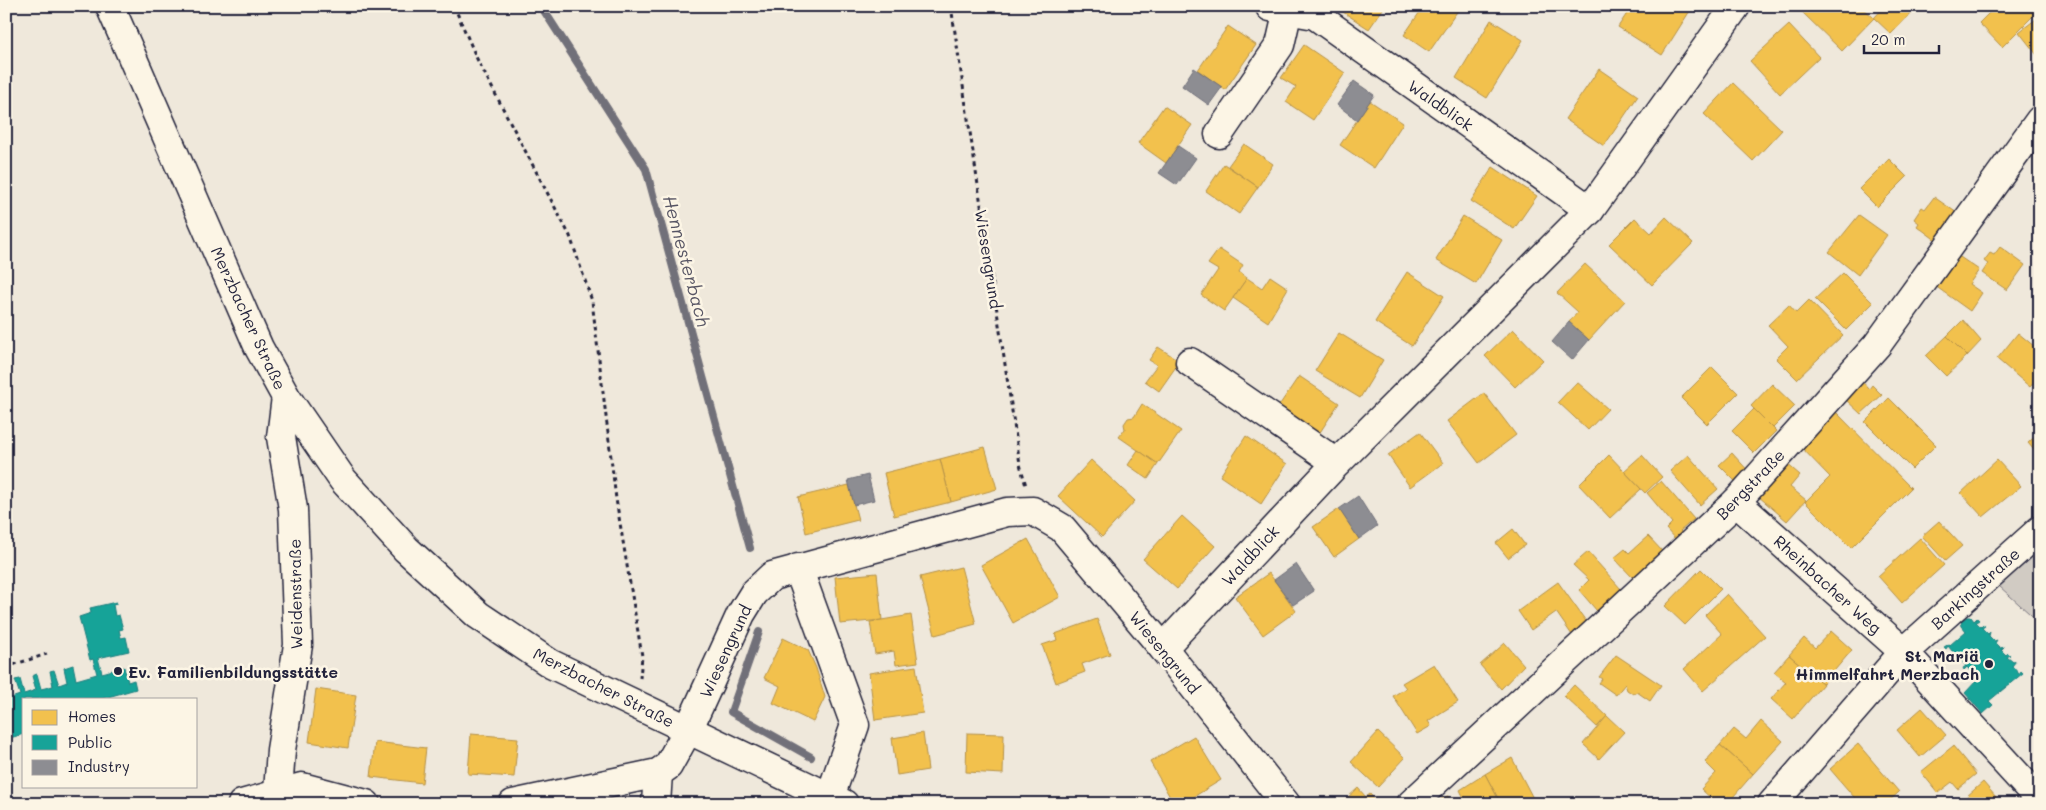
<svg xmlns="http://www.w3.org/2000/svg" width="2046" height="810" font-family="Mali,sans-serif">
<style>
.green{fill:#d1cbc3;stroke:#7a767f}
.homes{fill:#f2c14e;stroke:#b49148}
.public{fill:#17a398;stroke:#1a7c7c}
.industry{fill:#8d8d92;stroke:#6d6d78}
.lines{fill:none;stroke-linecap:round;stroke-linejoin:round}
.stream{stroke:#716f79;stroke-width:8}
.minor-casing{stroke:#22223b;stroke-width:31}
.major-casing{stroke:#22223b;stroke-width:31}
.path{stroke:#22223b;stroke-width:3;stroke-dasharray:4 4;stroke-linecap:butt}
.minor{stroke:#fcf5e5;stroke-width:28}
.major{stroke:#fcf5e5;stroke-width:28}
.poi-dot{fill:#22223b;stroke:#fcf5e5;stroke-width:2}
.labels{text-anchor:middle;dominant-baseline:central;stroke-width:5;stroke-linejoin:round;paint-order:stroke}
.street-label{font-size:16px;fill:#22223b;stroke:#fcf5e5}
.poi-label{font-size:16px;font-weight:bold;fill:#22223b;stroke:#fcf5e5;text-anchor:end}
.water-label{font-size:18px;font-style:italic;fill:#575564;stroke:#fcf5e5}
</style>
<rect width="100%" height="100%" fill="#efe8db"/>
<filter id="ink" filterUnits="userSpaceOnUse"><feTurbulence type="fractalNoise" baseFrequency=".02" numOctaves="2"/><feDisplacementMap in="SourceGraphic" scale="10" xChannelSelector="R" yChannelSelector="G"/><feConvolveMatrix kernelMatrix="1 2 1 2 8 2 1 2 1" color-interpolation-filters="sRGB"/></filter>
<g filter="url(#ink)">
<!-- green -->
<path class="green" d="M2040,548V623L1999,586Z"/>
<!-- homes -->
<g class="homes">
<path d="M1342,6H1385L1369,29L1340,10Z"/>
<path d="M1424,6H1461L1429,52L1404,35Z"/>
<path d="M1632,6H1693L1662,55L1618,27Z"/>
<path d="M1805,6H1861L1874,18L1842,51L1801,11Z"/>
<path d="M1885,6H1918L1891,34L1874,18Z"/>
<path d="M1996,6H2038L2040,9L2002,47L1979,23Z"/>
<path d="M2040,16V53L2037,55L2019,32Z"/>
<path d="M1491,20L1523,40L1487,98L1456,78Z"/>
<path d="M1789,25L1819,57L1780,94L1750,61Z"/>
<path d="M1228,26L1256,45L1225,90L1198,70Z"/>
<path d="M1304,45L1345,73L1313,120L1286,102L1296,87L1281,78Z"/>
<path d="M1599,69L1638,96L1604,146L1565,119Z"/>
<path d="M1733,83L1782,130L1753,161L1704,114Z"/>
<path d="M1370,101L1403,123L1374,168L1340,145Z"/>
<path d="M1164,106L1192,125L1166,163L1138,143Z"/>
<path d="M1244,144L1273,164L1258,187L1228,166Z"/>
<path d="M1889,159L1907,177L1877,207L1859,189Z"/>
<path d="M1224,164L1258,187L1239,214L1206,191Z"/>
<path d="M1493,167L1537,196L1514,229L1471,201Z"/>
<path d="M1934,197L1957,213L1937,241L1917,226L1919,223L1914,219L1922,207L1925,209Z"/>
<path d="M1859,215L1887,235L1858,275L1829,252Z"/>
<path d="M1463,216L1502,240L1476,284L1436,260Z"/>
<path d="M1666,217L1693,243L1652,285L1609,244L1635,218L1651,233Z"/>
<path d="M2000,247L2025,265L2007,290L1982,273L1988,264L1984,261L1990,253L1994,255Z"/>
<path d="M1219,249L1243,265L1239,272L1247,278L1224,311L1201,295L1218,270L1208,264Z"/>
<path d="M1957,255L1979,270L1969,284L1982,293L1970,311L1931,283Z"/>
<path d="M1585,264L1625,301L1589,340L1569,322L1578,312L1557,293Z"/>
<path d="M1407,272L1444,296L1412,346L1375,322Z"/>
<path d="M1843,273L1873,303L1846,330L1815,299Z"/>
<path d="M1270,276L1288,288L1268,322L1233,298L1247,278L1262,288Z"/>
<path d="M1809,300L1843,335L1797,379L1776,358L1788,346L1768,325L1789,305L1796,313Z"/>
<path d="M1963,320L1981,341L1967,356L1947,336Z"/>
<path d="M1513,329L1543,360L1515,387L1485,356Z"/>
<path d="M1339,333L1383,360L1360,398L1315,371Z"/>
<path d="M2018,333L2040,351V375L2030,387L1997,359Z"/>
<path d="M1947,336L1967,356L1946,376L1926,356Z"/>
<path d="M1158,347L1180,361L1159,391L1145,381L1157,365L1149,360Z"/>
<path d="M1712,367L1738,393L1707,424L1681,398Z"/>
<path d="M1299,376L1339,403L1315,440L1274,413Z"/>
<path d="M1859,378L1869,389L1872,385L1882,395L1861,414L1844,398Z"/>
<path d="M1577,382L1608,409L1588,430L1558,402Z"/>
<path d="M1772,384L1795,406L1773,428L1751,406Z"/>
<path d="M1484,393L1516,435L1479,463L1447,421Z"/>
<path d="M1889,398L1936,445L1912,469L1865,422Z"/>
<path d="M1142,404L1181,431L1158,464L1119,437L1125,429L1124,424L1128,418L1134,417Z"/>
<path d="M1754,409L1776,431L1754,453L1732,431Z"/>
<path d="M1833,409L1911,488L1851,548L1805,502L1830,477L1798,444Z"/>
<path d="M1420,432L1443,463L1410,487L1388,455Z"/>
<path d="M2040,432V457L2028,443Z"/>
<path d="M1246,436L1287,464L1261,504L1220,476Z"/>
<path d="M985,447L997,489L951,502L940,459Z"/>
<path d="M1138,450L1158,464L1148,479L1128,465Z"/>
<path d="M1732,453L1751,474L1738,484L1719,465Z"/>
<path d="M1609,455L1641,489L1610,518L1579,485Z"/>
<path d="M1642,455L1662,477L1645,493L1624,471Z"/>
<path d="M1688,455L1718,489L1700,505L1670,471Z"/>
<path d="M940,459L951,502L894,516L884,473Z"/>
<path d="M1091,460L1135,501L1102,537L1058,496Z"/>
<path d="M1997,460L2021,486L1983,517L1961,493Z"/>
<path d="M1786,463L1800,475L1790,487L1806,500L1787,521L1758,496Z"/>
<path d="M1661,481L1694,519L1680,531L1682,533L1675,539L1666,529L1672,523L1647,493Z"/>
<path d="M849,485L858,520L806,533L798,497Z"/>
<path d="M1339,509L1359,539L1334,557L1313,527Z"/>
<path d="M1182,516L1215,546L1177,589L1143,559Z"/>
<path d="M1939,521L1962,546L1945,561L1922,536Z"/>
<path d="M1513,529L1525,545L1508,558L1496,543Z"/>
<path d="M1648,536L1663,552L1633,578L1614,558L1625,549L1629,553Z"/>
<path d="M1920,538L1944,565L1902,603L1878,576Z"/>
<path d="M1028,539L1060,597L1013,623L981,565Z"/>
<path d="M1588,552L1621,589L1597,611L1579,590L1589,580L1573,565Z"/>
<path d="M961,567L976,624L935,635L920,577Z"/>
<path d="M1701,569L1721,589L1685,625L1665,606Z"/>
<path d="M877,573L882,620L840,624L835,577Z"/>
<path d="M1269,573L1296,611L1263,635L1235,597Z"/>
<path d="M1558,582L1588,624L1572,635L1556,612L1531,630L1518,611Z"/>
<path d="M1727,594L1765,636L1703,691L1684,669L1722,634L1705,615Z"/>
<path d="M911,615L918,662L896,665L894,651L875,654L870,622Z"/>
<path d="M1097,619L1110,654L1082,664L1085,672L1056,683L1042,645L1057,640L1055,634Z"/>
<path d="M1831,631L1852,650L1823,684L1789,655L1804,638L1815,648Z"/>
<path d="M783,638L808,650L816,668L825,697L813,722L773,703L780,686L764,678Z"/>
<path d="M1505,643L1524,665L1501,689L1480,665Z"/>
<path d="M1616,655L1661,685L1650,701L1637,692L1633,694L1627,690L1625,684L1616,695L1599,683L1602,679L1599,677Z"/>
<path d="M1789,655L1823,684L1793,719L1771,699L1786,682L1774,672Z"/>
<path d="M1434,664L1458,702L1428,721L1431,726L1417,734L1393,696L1406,688L1402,683Z"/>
<path d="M916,666L923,713L875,720L869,673Z"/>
<path d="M1574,685L1607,716L1597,727L1564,696Z"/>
<path d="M316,689L356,695L348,748L309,742Z"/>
<path d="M1922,708L1946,735L1920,757L1897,730Z"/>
<path d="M1607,716L1624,732L1599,759L1583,744Z"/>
<path d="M1761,721L1783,741L1753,774L1720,745L1734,729L1746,739Z"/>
<path d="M1378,732L1405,758L1378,787L1351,762Z"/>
<path d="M923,733L928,770L897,775L892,738Z"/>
<path d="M967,733L1004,734L1003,774L966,772Z"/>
<path d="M471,734L518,738L514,777L468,774Z"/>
<path d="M1194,736L1221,780L1182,804H1174L1150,762Z"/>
<path d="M375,742L426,748L422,783L371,777Z"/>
<path d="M1858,744L1899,792L1886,804H1860L1830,769Z"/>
<path d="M1720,745L1753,774L1727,804H1717L1701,789L1716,773L1705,762Z"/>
<path d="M1953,746L1976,774L1958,789L1952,782L1938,793L1921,772Z"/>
<path d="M1512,758L1536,804H1501L1485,774Z"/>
<path d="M1485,774L1501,804H1467L1460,790Z"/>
<path d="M1983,782L2002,804H1958Z"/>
<path d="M1358,788L1366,797L1370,794L1378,804H1350L1346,799Z"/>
<path d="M1448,796L1451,804H1430Z"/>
</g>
<!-- public -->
<g class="public">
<path d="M116,602V604L113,605L115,616L119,615L123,629L119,630L121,638L126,637L129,651L98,658L102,673L124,667L128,682L134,680L136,689L101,699H24V734L6,739V725L9,724L6,714V683L11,698L20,695L15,680L20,679L24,694L36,690L32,676L37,674L41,689L53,686L50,671L54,670L59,685L67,682L64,668L73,665L76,680L97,674L93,659L90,660L79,617L91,613L90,608Z"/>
<path d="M1967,617H1971L1974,621L1977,618L1979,620L1976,622L1981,627L1983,625L1985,626L1982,628L1988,634L1990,632L1989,636L1994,641L1997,640L1995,643L2000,648L2004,647L2001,650L2006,655L2008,653L2010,655L2007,657L2013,662L2016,661L2012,666L2019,674L2021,671L2023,673L1989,701L1993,705L1983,714L1965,693L1978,679L1973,674L1970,677L1969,675L1972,673L1967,667L1964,670L1963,668L1966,666L1961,660L1958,663L1959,658L1955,653L1952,656L1953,652L1948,646L1946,649L1944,647L1949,644L1950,645L1966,631L1962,626L1961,621Z"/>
</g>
<!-- industry -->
<g class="industry">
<path d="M1194,68L1222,87L1209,105L1182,86Z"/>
<path d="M1354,81L1374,95L1357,120L1337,105Z"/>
<path d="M1178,146L1196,158L1177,185L1159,173Z"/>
<path d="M1569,322L1589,340L1572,360L1552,342Z"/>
<path d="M868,475L874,500L854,505L848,480Z"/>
<path d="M1358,496L1377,526L1359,539L1339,509Z"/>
<path d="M1296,564L1314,591L1293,605L1274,580Z"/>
</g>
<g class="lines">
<!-- stream -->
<g class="stream">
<path d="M541,6L646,169L750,548"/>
<path d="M759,632L731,712L811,757"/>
</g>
<defs>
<g id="minor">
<path d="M1270,7L1315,15L1590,210"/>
<path d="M1219,134L1280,45L1288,10"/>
<path d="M1190,362L1337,463"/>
<path d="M1736,502L1904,652L2040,800"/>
<path d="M798,568L855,725L830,797"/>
<path d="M1163,648L1337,463L1590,210L1736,6"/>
<path d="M278,792L281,750L298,645L293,509L281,437L286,397"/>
<path d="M242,804L302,787L366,804"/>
<path d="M513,804L658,773L668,766L688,730L741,614L754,593L772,576L1007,512L1033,511L1062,528L1163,648L1286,804"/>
<path d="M656,804L658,773"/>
<path d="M1411,804L1736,502L1877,345L2040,120"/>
<path d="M1772,804L1904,652L2040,530"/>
</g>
<path id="major" d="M110,6L259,348L286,397L343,480L406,549L478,615L551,664L844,804"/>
</defs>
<!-- minor casing -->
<use href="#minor" class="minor-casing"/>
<!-- major casing -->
<use href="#major" class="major-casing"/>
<!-- path -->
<g class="path">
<path d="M454,6L477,59L570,236L592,301L616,499L642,656L640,678"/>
<path d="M951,6L1020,464L1026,486"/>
<path d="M6,667L47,654"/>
<path d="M6,778L12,804"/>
</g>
<!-- minor -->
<use href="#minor" class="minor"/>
<!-- major -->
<use href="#major" class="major"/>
</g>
</g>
<!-- markers -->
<g class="poi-dot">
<circle cx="1989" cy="664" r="5"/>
<circle cx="118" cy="671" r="5"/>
</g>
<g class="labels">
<!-- street labels -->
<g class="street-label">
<text transform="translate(1441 105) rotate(35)">Waldblick</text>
<text transform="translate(989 259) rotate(81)">Wiesengrund</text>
<text transform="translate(249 318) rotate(65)">Merzbacher Straße</text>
<text transform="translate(1750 484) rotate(-46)">Bergstraße</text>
<text transform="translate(1250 555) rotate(-47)">Waldblick</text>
<text transform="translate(1828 584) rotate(42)">Rheinbacher Weg</text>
<text transform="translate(1975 588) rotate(-42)">Barkingstraße</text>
<text transform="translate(295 594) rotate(-91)">Weidenstraße</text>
<text transform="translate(725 651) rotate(-65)">Wiesengrund</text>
<text transform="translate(1165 652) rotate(51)">Wiesengrund</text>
<text transform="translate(604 687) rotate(27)">Merzbacher Straße</text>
</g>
<!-- poi labels -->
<g class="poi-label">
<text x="1979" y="655">St. Mariä<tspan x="1979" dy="18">Himmelfahrt Merzbach</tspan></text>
<text x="128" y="671" text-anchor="start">Ev. Familienbildungsstätte</text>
</g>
<!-- water labels -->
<g class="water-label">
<text transform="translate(687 261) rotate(75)">Hennesterbach</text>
</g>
</g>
<!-- margin -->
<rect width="2046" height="810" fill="none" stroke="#fcf5e5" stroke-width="25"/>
<rect x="12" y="12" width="2021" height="785" fill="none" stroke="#22223b" stroke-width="2" filter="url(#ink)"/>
<!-- legend -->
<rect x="22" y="698" width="175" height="90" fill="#fcf5e5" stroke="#a5a1a1"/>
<rect x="32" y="710" width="25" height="15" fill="#f2c14e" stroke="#a5a1a1"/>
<text x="68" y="722" font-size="15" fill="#22223b">Homes</text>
<rect x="32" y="735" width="25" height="15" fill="#17a398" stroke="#a5a1a1"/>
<text x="68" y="748" font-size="15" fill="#22223b">Public</text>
<rect x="32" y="760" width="25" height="15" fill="#8d8d92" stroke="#a5a1a1"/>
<text x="68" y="772" font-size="15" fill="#22223b">Industry</text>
<!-- scale -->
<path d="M1864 45v8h75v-8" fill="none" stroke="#22223b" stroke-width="2.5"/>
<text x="1871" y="45" font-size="15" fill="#22223b" stroke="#fcf5e5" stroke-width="4" paint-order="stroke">20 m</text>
</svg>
